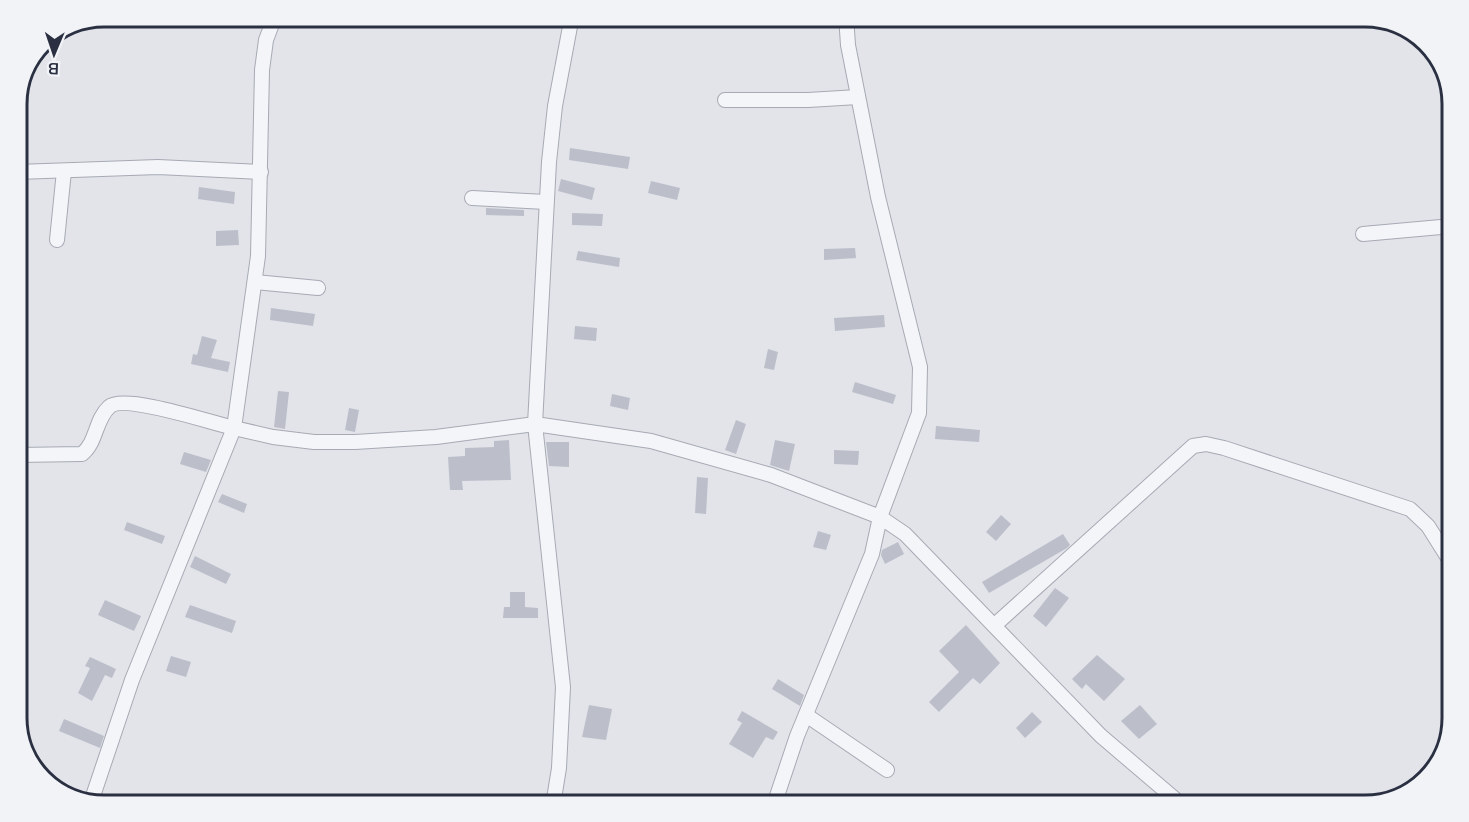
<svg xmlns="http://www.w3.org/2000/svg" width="1469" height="822" font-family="Mulish,sans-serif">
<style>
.building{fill:#bcbfca}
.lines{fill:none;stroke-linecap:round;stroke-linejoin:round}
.minor-casing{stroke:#a7aab4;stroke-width:16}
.minor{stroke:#f4f5f8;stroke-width:14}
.rim{fill:none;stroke:#2a3041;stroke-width:3}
</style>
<rect width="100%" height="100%" fill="#e2e4ea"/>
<!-- building -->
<g class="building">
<path d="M570,148L630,157L628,169L569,160Z"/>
<path d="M561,179L595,188L592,200L558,191Z"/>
<path d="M651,181L680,188L677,200L648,193Z"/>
<path d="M199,187L235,192L234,204L198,199Z"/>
<path d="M486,208L524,210V216L486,215Z"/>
<path d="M572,213L603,214L602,226L572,225Z"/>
<path d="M238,230L239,245L216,246V231Z"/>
<path d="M855,248L856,258L824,260V249Z"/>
<path d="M578,251L620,258L619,267L576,260Z"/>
<path d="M271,308L315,314L313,326L270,320Z"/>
<path d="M884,315L885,327L835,331L834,318Z"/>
<path d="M575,326L597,328L596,341L574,339Z"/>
<path d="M202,336L217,340L211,358L230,362L228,372L191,364L193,354L197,355Z"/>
<path d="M768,349L778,352L774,370L764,368Z"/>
<path d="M855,382L896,395L893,404L852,392Z"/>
<path d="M278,391L289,392L285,429L274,427Z"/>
<path d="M612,394L630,398L628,410L610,406Z"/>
<path d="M349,408L359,410L355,432L345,430Z"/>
<path d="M736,420L746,424L736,454L725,450Z"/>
<path d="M936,426L980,430L979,442L935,439Z"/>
<path d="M509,440L511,480L462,481L463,490H450L448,457L465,456V448L494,447V441Z"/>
<path d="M775,440L795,444L789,471L770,465Z"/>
<path d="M546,442H569V467L549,466Z"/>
<path d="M834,450L859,451L858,465L834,464Z"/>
<path d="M184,452L211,460L206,472L180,464Z"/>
<path d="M697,477L708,478L706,514L695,513Z"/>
<path d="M222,494L247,504L244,513L218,502Z"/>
<path d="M1001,515L1011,524L996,541L986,532Z"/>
<path d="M127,522L165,536L162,544L124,530Z"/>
<path d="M818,531L831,535L826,550L813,547Z"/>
<path d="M1063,534L1070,545L1067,548L989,593L982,582Z"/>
<path d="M898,542L904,554L885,564L881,555L882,550Z"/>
<path d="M195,556L231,574L226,584L190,567Z"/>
<path d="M1055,588L1069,598L1046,627L1033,616Z"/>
<path d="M510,592H525V607L538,608V618H503L504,607H510Z"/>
<path d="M105,600L141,616L134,631L98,615Z"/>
<path d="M190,605L236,621L232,633L185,617Z"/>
<path d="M966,625L1000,663L980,684L973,678L939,712L929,702L959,672L939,651Z"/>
<path d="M1097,655L1125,679L1104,701L1086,684L1082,689L1072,679Z"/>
<path d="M171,656L191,662L186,677L166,671Z"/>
<path d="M90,657L116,669L112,678L105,675L92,701L78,693L90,668L85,666Z"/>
<path d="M778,679L804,695L800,706L772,689Z"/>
<path d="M589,705L612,709L606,740L582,737Z"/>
<path d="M1140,705L1157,724L1139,739L1121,721Z"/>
<path d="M742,711L778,732L773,740L766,737L753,758L729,744L742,723L737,720Z"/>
<path d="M1032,712L1042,722L1025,738L1016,728Z"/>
<path d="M64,719L104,736L100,748L59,731Z"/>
</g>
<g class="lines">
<defs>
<g id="minor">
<path d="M275,16L266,40L262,70L258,256L234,428L273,437L314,442H355L436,437L535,424L651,441L771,475L880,517L919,413L920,367L878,197L848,45L846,16"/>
<path d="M725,100H808L858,97"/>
<path d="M17,172L158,167L261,172"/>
<path d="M472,198L546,202"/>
<path d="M1363,234L1452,226"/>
<path d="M57,240L64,171"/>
<path d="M255,282L318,288"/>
<path d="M17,455L82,454C97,442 95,420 109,407C123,393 212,423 234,428L132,680L91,802"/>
<path d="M996,624L1193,446L1206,444L1224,448L1410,509L1428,526L1452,564"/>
<path d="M806,715L887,770"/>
<path d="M553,805L559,768L563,687L535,424L549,162L555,106L572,16"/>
<path d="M774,805L797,736L872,554L880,517L905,534L1101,736L1182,805"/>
</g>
</defs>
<!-- minor casing -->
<use href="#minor" class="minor-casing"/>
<!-- minor -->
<use href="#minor" class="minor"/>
</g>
<!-- crop -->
<path d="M0 0H1469V822H0ZM104 27H1365A77 77 0 0 1 1442 104V718A77 77 0 0 1 1365 795H104A77 77 0 0 1 27 718V104A77 77 0 0 1 104 27Z" fill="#f1f3f7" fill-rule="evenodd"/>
<path class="rim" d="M104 27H1365A77 77 0 0 1 1442 104V718A77 77 0 0 1 1365 795H104A77 77 0 0 1 27 718V104A77 77 0 0 1 104 27Z"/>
<!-- north arrow -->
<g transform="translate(54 54) rotate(182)" stroke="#f1f3f7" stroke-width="4.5" paint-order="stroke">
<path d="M0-4.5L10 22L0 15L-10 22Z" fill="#2a3041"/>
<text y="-9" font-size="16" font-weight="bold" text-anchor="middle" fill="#2a3041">B</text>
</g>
</svg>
